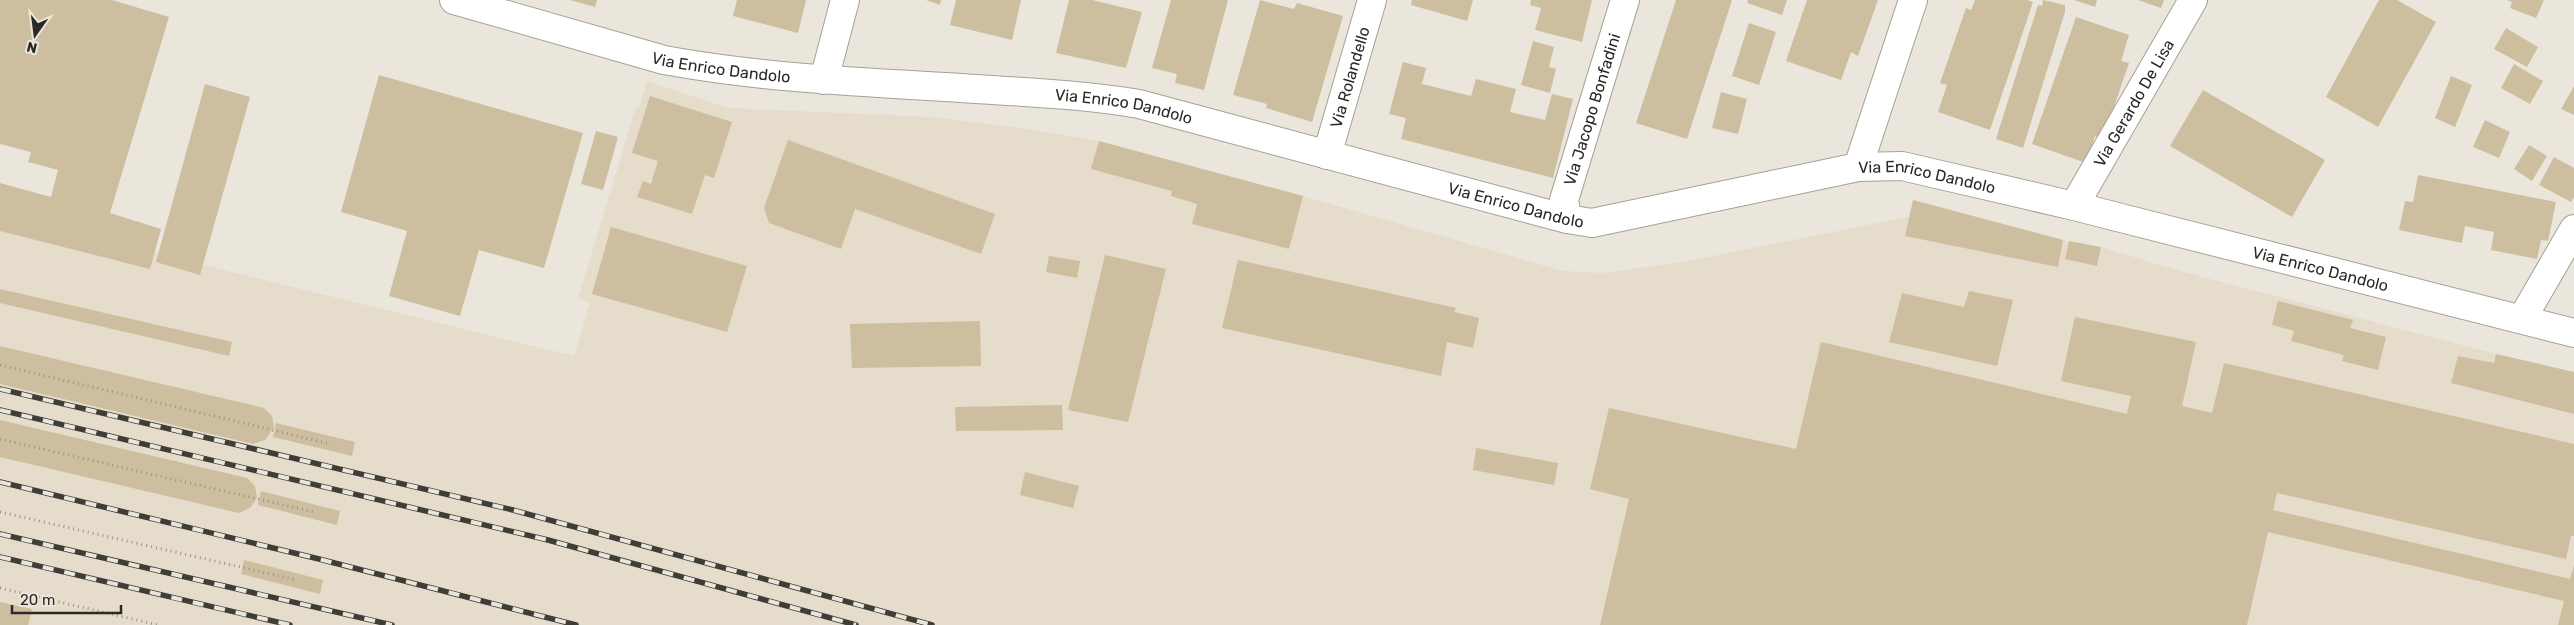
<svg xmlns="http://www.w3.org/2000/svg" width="2574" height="625" font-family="Rubik,sans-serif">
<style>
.built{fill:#e5dccb}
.building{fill:#cdbea0}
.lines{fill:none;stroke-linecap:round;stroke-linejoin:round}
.minor-casing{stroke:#a5a197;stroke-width:30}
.path{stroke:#97938c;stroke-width:3;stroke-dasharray:1 4;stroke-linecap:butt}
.minor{stroke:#fff;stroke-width:28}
.rail-casing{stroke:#3f3d38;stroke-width:5.5}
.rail{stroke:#ebe6dc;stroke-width:4;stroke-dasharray:11;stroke-linecap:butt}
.labels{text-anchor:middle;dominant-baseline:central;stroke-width:4;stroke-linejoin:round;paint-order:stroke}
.street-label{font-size:16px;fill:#2b2925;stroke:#ebe6dc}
</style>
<rect width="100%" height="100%" fill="#ebe6dc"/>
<!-- built -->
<path class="built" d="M647,81L729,108L932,117L1029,129L1099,141L1303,196L1563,271L1602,273L1683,262L1912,216L1913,200L2063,240L2101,247L2180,271L2496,354L2574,372V625H0V215L574,356L590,303L578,299L636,107L639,108Z"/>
<!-- building -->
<g class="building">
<path d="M0,0H112L169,17L110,213L161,229L150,269L0,231V183L51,197L58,170L28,162L31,152L0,144Z"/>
<path d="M570,0H597L595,7Z"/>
<path d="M737,0H806L798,33L733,16Z"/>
<path d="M926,0H941L940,5Z"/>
<path d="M956,0H1021L1012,40L950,25Z"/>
<path d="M1069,0H1092L1142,12L1126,68L1056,53Z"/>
<path d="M1171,0H1228L1204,90L1175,83L1177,74L1152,68Z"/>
<path d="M1260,0L1294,9L1297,3L1343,16L1312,122L1266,108L1267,104L1233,95Z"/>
<path d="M1412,0H1473L1467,21L1411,5Z"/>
<path d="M1531,0H1592L1582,42L1535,30L1541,8L1530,5Z"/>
<path d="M1676,0H1732L1687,139L1636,123Z"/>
<path d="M1748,0H1787L1782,15L1747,3Z"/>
<path d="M1807,0H1878L1858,56L1851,52L1841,80L1786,61Z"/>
<path d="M1975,0H2027L2033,2L1990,130L1938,112L1947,85L1940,83L1966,8L1971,10Z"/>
<path d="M2043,0L2065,5V12L2023,148L1996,139L2038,5L2042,6Z"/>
<path d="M2074,0H2097L2095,7Z"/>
<path d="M2138,0H2164L2161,8Z"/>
<path d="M2379,0H2397L2436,22L2378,127L2326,97Z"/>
<path d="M2507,0H2544L2536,18L2510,8L2512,2Z"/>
<path d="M2076,17L2129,35L2121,61L2129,63L2103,139L2095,136L2086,163L2032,144Z"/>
<path d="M1749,23L1776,32L1759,85L1732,76Z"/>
<path d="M2506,28L2538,47L2527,67L2494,49Z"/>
<path d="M1533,41L1554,47L1549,67L1556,69L1550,93L1521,85Z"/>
<path d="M1403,62L1426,68L1422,84L1471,96L1476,79L1516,89L1510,112L1545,120L1552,94L1573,99L1553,178L1401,139L1406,118L1389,114Z"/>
<path d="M2514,64L2543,81L2530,104L2501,88Z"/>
<path d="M379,75L583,133L544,268L479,250L460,316L389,296L407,231L341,212Z"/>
<path d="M2451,76L2472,85L2455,127L2435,118Z"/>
<path d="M205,84L250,97L200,275L156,262Z"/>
<path d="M2574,86V115L2561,109Z"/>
<path d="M2203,90L2325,160L2292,217L2170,146Z"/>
<path d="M1721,92L1747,99L1738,134L1712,128Z"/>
<path d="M650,96L732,122L714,178L705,175L692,214L637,197L643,181L651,184L658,161L632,153Z"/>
<path d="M2485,120L2510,132L2499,158L2473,147Z"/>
<path d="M596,131L618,137L603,190L581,184Z"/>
<path d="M788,140L995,214L981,254L855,209L841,249L769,223L764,208Z"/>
<path d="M1099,141L1303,196L1289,249L1192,224L1197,204L1171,196L1172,191L1091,169Z"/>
<path d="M2529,145L2547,156L2532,181L2514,169Z"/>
<path d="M2554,157L2574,168V197L2571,202L2539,185Z"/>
<path d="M2418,175L2556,202L2548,241L2541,240L2537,259L2491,250L2494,232L2465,226L2462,243L2399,230L2405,201L2413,202Z"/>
<path d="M1913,200L2063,240L2058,267L1905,236Z"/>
<path d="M611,227L747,266L727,332L592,294Z"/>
<path d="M2069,241L2101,247L2097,266L2065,259Z"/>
<path d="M1105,255L1166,269L1128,422L1068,410Z"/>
<path d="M1049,256L1080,261L1077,278L1046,272Z"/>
<path d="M1238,260L1456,308L1454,312L1479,318L1473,348L1447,342L1441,376L1222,328Z"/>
<path d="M0,289L232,342L229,356L0,303Z"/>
<path d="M1969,291L2013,300L1997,366L1889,342L1902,293L1964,307Z"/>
<path d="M2278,301L2353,320L2350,328L2386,337L2378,370L2342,361L2344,355L2291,341L2294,331L2272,325Z"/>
<path d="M2075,317L2196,342L2182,406L2212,413L2224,363L2574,444V536H2571L2566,559L2277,493L2273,510L2570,579L2574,565V625H2558L2564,601L2268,532L2247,625H1600L1629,499L1590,489L1609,408L1796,449L1821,342L2127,414L2131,396L2061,381Z"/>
<path d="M980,321L981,366L852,368L850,324Z"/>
<path d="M0,346L264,408L272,416L274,427L265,440L253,444L0,384Z"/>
<path d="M2496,354L2574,372V414L2451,383L2458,356L2494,363Z"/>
<path d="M1062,405L1063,430L956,431L955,407Z"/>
<path d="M0,420L247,478L255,486L257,498L250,508L239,513L0,457Z"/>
<path d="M276,423L355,442L352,456L273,437Z"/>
<path d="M1476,448L1558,463L1554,485L1473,470Z"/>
<path d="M1025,472L1079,486L1073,508L1020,495Z"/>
<path d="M261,491L340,511L337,525L258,505Z"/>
<path d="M244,560L323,580L320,594L241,574Z"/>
<path d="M0,602L32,609L28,625H0Z"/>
</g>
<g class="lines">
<defs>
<g id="minor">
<path id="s1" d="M454,0L664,60C762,78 862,82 961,88C1021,92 1080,94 1139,104L1567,219L1592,223L1858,167L1902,166L2074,206L2574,333"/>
<path d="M824,80L845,0"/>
<path id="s2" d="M1327,155L1372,0"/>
<path d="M1858,167L1913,0"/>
<path id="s3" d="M2074,206L2193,0"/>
<path id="s4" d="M1567,219L1564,200L1625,0"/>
<path d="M2522,319L2574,229"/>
</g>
</defs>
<!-- minor casing -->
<use href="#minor" class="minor-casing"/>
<!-- path -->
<g class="path">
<path d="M0,365L331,444"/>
<path d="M0,439L314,512"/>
<path d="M0,512L297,580"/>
<path d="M0,588L158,625"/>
</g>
<!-- minor -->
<use href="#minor" class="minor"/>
<defs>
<g id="rail">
<path d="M0,389L513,510L932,625"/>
<path d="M0,410L548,540L856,625"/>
<path d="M0,482L319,559L576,625"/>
<path d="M0,534L392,625"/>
<path d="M0,557L290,625"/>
</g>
</defs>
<!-- rail casing -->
<use href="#rail" class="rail-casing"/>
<!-- rail -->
<use href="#rail" class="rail"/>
</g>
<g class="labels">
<!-- street labels -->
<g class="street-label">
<text stroke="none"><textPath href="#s1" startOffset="276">Via Enrico Dandolo</textPath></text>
<text stroke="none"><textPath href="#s2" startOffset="81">Via Rolandello</textPath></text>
<text stroke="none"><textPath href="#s3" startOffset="119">Via Gerardo De Lisa</textPath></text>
<text stroke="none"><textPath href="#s1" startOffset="681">Via Enrico Dandolo</textPath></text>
<text stroke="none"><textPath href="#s4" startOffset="114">Via Jacopo Bonfadini</textPath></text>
<text stroke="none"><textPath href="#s1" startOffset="1506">Via Enrico Dandolo</textPath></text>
<text stroke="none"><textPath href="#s1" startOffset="1086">Via Enrico Dandolo</textPath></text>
<text stroke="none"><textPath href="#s1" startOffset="1911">Via Enrico Dandolo</textPath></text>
</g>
</g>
<!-- north arrow -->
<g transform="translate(35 35) rotate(194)" stroke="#ebe6dc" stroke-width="4" paint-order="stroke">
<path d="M0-4L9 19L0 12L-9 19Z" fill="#2b2925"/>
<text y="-8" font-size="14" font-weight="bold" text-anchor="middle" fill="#2b2925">N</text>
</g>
<!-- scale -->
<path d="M12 605v8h109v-8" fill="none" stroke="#2b2925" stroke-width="2.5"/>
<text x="20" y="605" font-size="15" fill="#2b2925" stroke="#ebe6dc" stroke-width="4" paint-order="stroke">20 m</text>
</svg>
